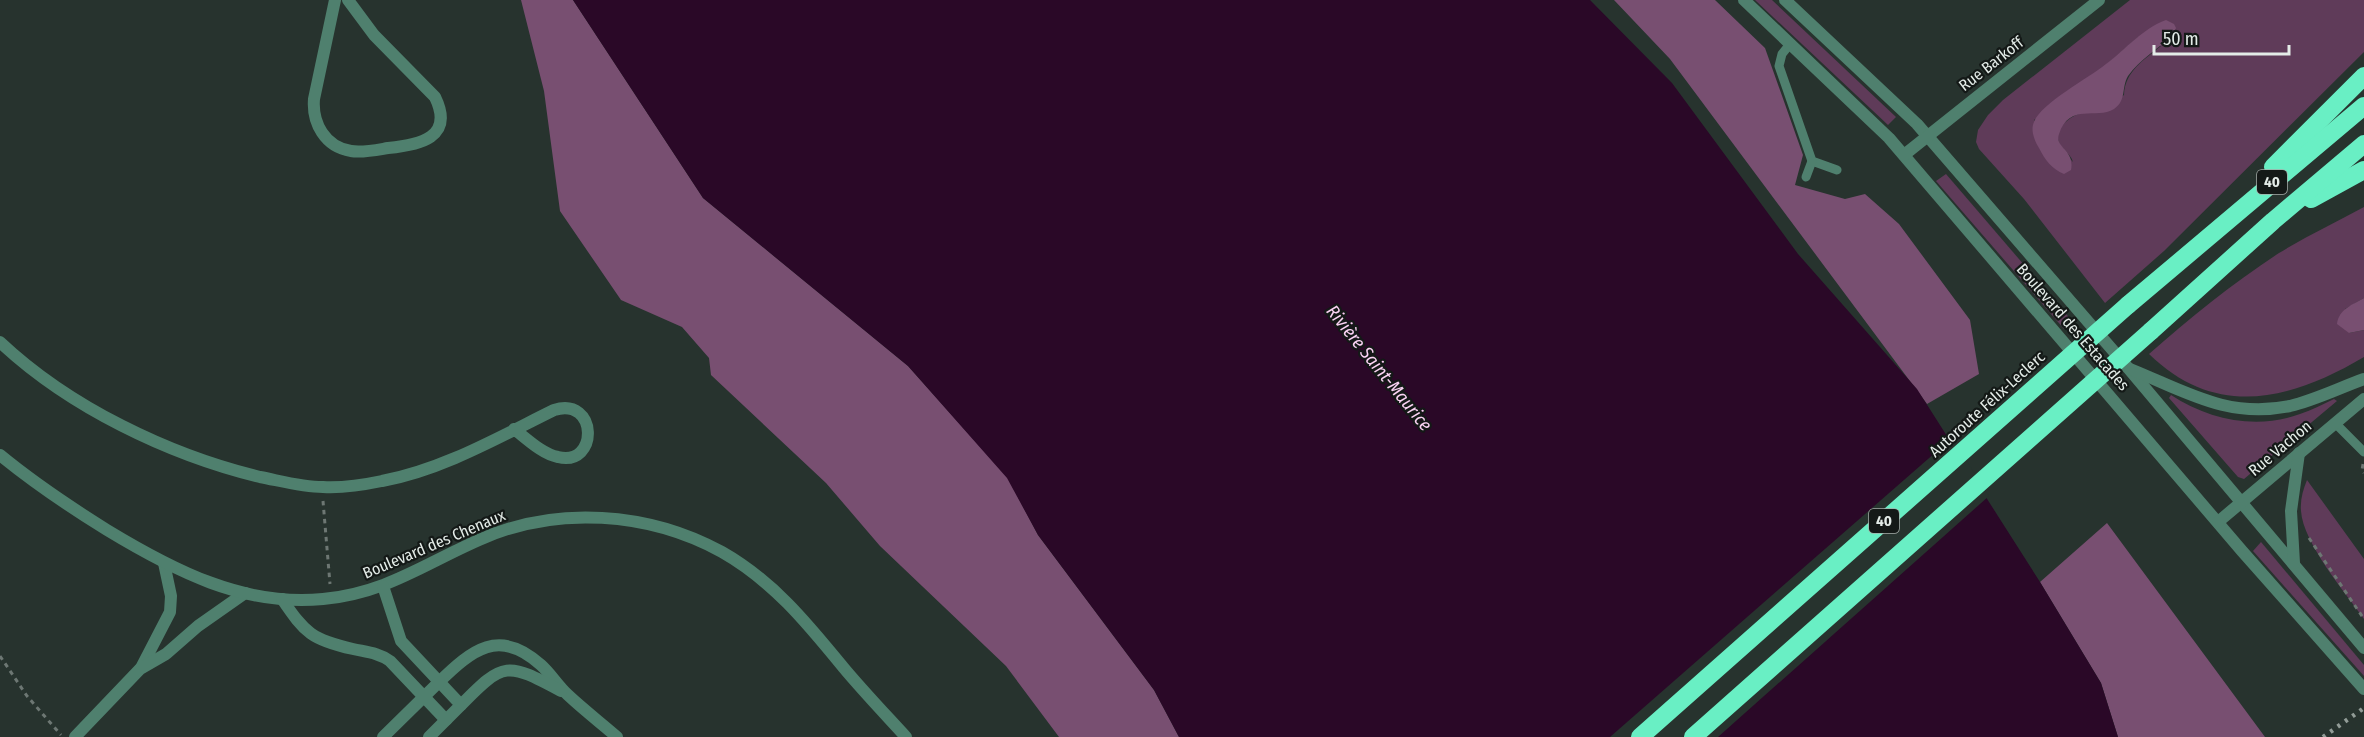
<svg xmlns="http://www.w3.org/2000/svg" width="2364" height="737" font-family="'Fira Sans Condensed',sans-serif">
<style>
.green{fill:#5f3b59;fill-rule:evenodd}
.forest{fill:#784f71}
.water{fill:#2a0827}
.pier{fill:#27332e}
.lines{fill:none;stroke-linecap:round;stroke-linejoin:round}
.path{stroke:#6d7773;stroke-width:3;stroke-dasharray:4.5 4.5;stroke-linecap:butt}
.service{stroke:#4f806e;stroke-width:9}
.minor{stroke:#4f806e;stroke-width:12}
.tertiary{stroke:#4f806e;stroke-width:12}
.motorway{stroke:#69efc4;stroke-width:18}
.rail{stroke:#929c97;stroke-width:4.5;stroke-dasharray:3 6;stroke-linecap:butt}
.motorway-bridge{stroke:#69efc4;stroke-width:18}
.labels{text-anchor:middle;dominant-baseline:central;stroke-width:4.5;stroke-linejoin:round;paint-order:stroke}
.shield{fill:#141917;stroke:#a6ada9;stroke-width:1.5}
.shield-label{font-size:15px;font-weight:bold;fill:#e4ece8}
.street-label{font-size:16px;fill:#e4ece8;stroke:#141917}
.water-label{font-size:18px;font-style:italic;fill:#fbd3f4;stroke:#141917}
</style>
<rect width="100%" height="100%" fill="#27332e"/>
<!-- green -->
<g class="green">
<path d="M1755,0H1772L1896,117L1888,125Z"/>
<path d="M2130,0H2364V52L2164,251L2105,303L2024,199L1979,149L1976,142L1978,130L1988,115L2003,100ZM2138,37L2161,46C2144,60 2125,71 2124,95C2117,100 2109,107 2101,111C2096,113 2092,111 2087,112C2075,113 2056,125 2058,139C2059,148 2071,153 2073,162L2034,120L2105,66Z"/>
<path d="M1946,174L2073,322L2064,329L1936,181Z"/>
<path d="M2364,207V298L2345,309L2349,333L2364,330V357C2291,400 2217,420 2149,354C2190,318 2233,283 2279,253C2307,236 2336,222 2364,207Z"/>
<path d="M2171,395C2209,420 2257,430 2300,414C2312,410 2323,404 2334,399L2337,401L2244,479L2238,477L2169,398Z"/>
<path d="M2307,480L2364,559V619C2345,592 2303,543 2301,511C2300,500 2303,490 2307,480Z"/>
<path d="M2261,542L2364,665V676L2253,551Z"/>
</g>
<!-- forest -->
<g class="forest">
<path d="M521,0H573L703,198L908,366L1008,478L1038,535L1154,690L1179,737H1059L1006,666L880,546L826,483L711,375L709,358L682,327L621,300L560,211L544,91Z"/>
<path d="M1614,0H1715L1765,48L1803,155L1795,185L1845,199L1865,194L1899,224L1970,320L1979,374L1927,404L1670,59Z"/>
<path d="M2166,20L2174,24L2176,28L2173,35C2159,48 2139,60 2128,76C2121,88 2127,100 2114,109C2096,120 2070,102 2059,134C2054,148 2075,149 2071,170L2064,174C2052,169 2045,160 2039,148C2035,141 2030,131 2034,122C2041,103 2089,78 2106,64C2126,49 2142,29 2166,20Z"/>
<path d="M2364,298V330L2349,333L2337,324C2339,309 2352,305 2364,298Z"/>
<path d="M2107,523L2265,737H2118L2101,683L2040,582Z"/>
</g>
<!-- water -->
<path class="water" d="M573,0H1590L1672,83L1798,254L1917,389L2040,582L2101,683L2118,737H1179L1154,690L1038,535L1007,478L908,366L703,198Z"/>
<!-- pier -->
<path class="pier" d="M1952,438L1989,496L1718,737H1610Z"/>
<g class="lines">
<!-- path -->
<g class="path">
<path d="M2363,464L2362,470L2364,473"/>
<path d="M323,501L330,584"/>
<path d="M2309,538L2364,619"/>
<path d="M0,656L27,696L61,735"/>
</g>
<!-- service -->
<g class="service">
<path d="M1790,44L1782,54L1779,66L1812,161L1837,170"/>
<path d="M1806,177L1812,161"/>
<path d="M2335,423L2364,452"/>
</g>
<!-- minor -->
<g class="minor">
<path d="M335,0L314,99C312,123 325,147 351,151C362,153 376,150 388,148C419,145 455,138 435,97L374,35L348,0"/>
<path d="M0,342C69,407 169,455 260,477C281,481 302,487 323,487C342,488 363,485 382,481C442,470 499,437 554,410C598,396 599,467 558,457C542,454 526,438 514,429"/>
<path d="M141,668L170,612L171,596L164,563"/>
<path d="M439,682C472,650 499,627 541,665C551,674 558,686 568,695C584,710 601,723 617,737"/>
<path d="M461,705C504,661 507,662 561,691"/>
<path d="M75,737L140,669L166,654L198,626L245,593"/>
</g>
<!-- tertiary -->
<g class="tertiary">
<path d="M1744,0L1889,138L2242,551L2364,689"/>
<path d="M1785,0L1917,124L2129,369L2364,648"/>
<path d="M1904,155L2099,0"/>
<path d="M2130,369C2185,391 2227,419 2290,406C2315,400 2339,388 2364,379"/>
<path d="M0,455C34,483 70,507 107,530C173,570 244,607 323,599C386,593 424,564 479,540C556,505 649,512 722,552C773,581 807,623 843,667C863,691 885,714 906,737"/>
<path d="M2218,522L2364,399"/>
<path d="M2294,563L2291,511L2299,453"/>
<path d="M383,586L401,641L461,705L429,737"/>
<path d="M282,599C305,633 312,640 353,649C366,652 379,653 390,661L446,720"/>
<path d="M383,737L439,682"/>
</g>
<!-- motorway -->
<g class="motorway">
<path d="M2273,167L2364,76"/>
<path d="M2311,199L2364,170"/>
<path d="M2128,305L2364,106"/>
<path d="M2151,331L2273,221L2364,144"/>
</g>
<!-- rail -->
<path class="rail" d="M2323,737L2364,708"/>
<!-- motorway-bridge -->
<g class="motorway-bridge">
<path d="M1640,737L2128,305"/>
<path d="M1693,737L2151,331"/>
</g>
</g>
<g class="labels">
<!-- shield labels -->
<g class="shield">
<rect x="2257" y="170" width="30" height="24" rx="4.5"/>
<rect x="1869" y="509" width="30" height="24" rx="4.5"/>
</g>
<g class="shield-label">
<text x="2272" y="182">40</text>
<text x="1884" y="521">40</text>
</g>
<!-- street labels -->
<g class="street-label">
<text transform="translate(1991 64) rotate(-38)">Rue Barkoff</text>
<text transform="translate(2073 327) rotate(49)">Boulevard des Estacades</text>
<text transform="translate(1987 404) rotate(-42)">Autoroute Félix-Leclerc</text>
<text transform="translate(2280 448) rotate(-40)">Rue Vachon</text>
<text transform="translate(434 544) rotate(-23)">Boulevard des Chenaux</text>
</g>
<!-- water labels -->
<g class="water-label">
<text transform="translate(1379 368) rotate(51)">Rivière Saint-Maurice</text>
</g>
</g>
<!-- scale -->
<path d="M2154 45v9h135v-9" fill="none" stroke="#e4ece8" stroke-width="3"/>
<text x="2163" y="45" font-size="18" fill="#e4ece8" stroke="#141917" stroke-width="4.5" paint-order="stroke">50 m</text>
</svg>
